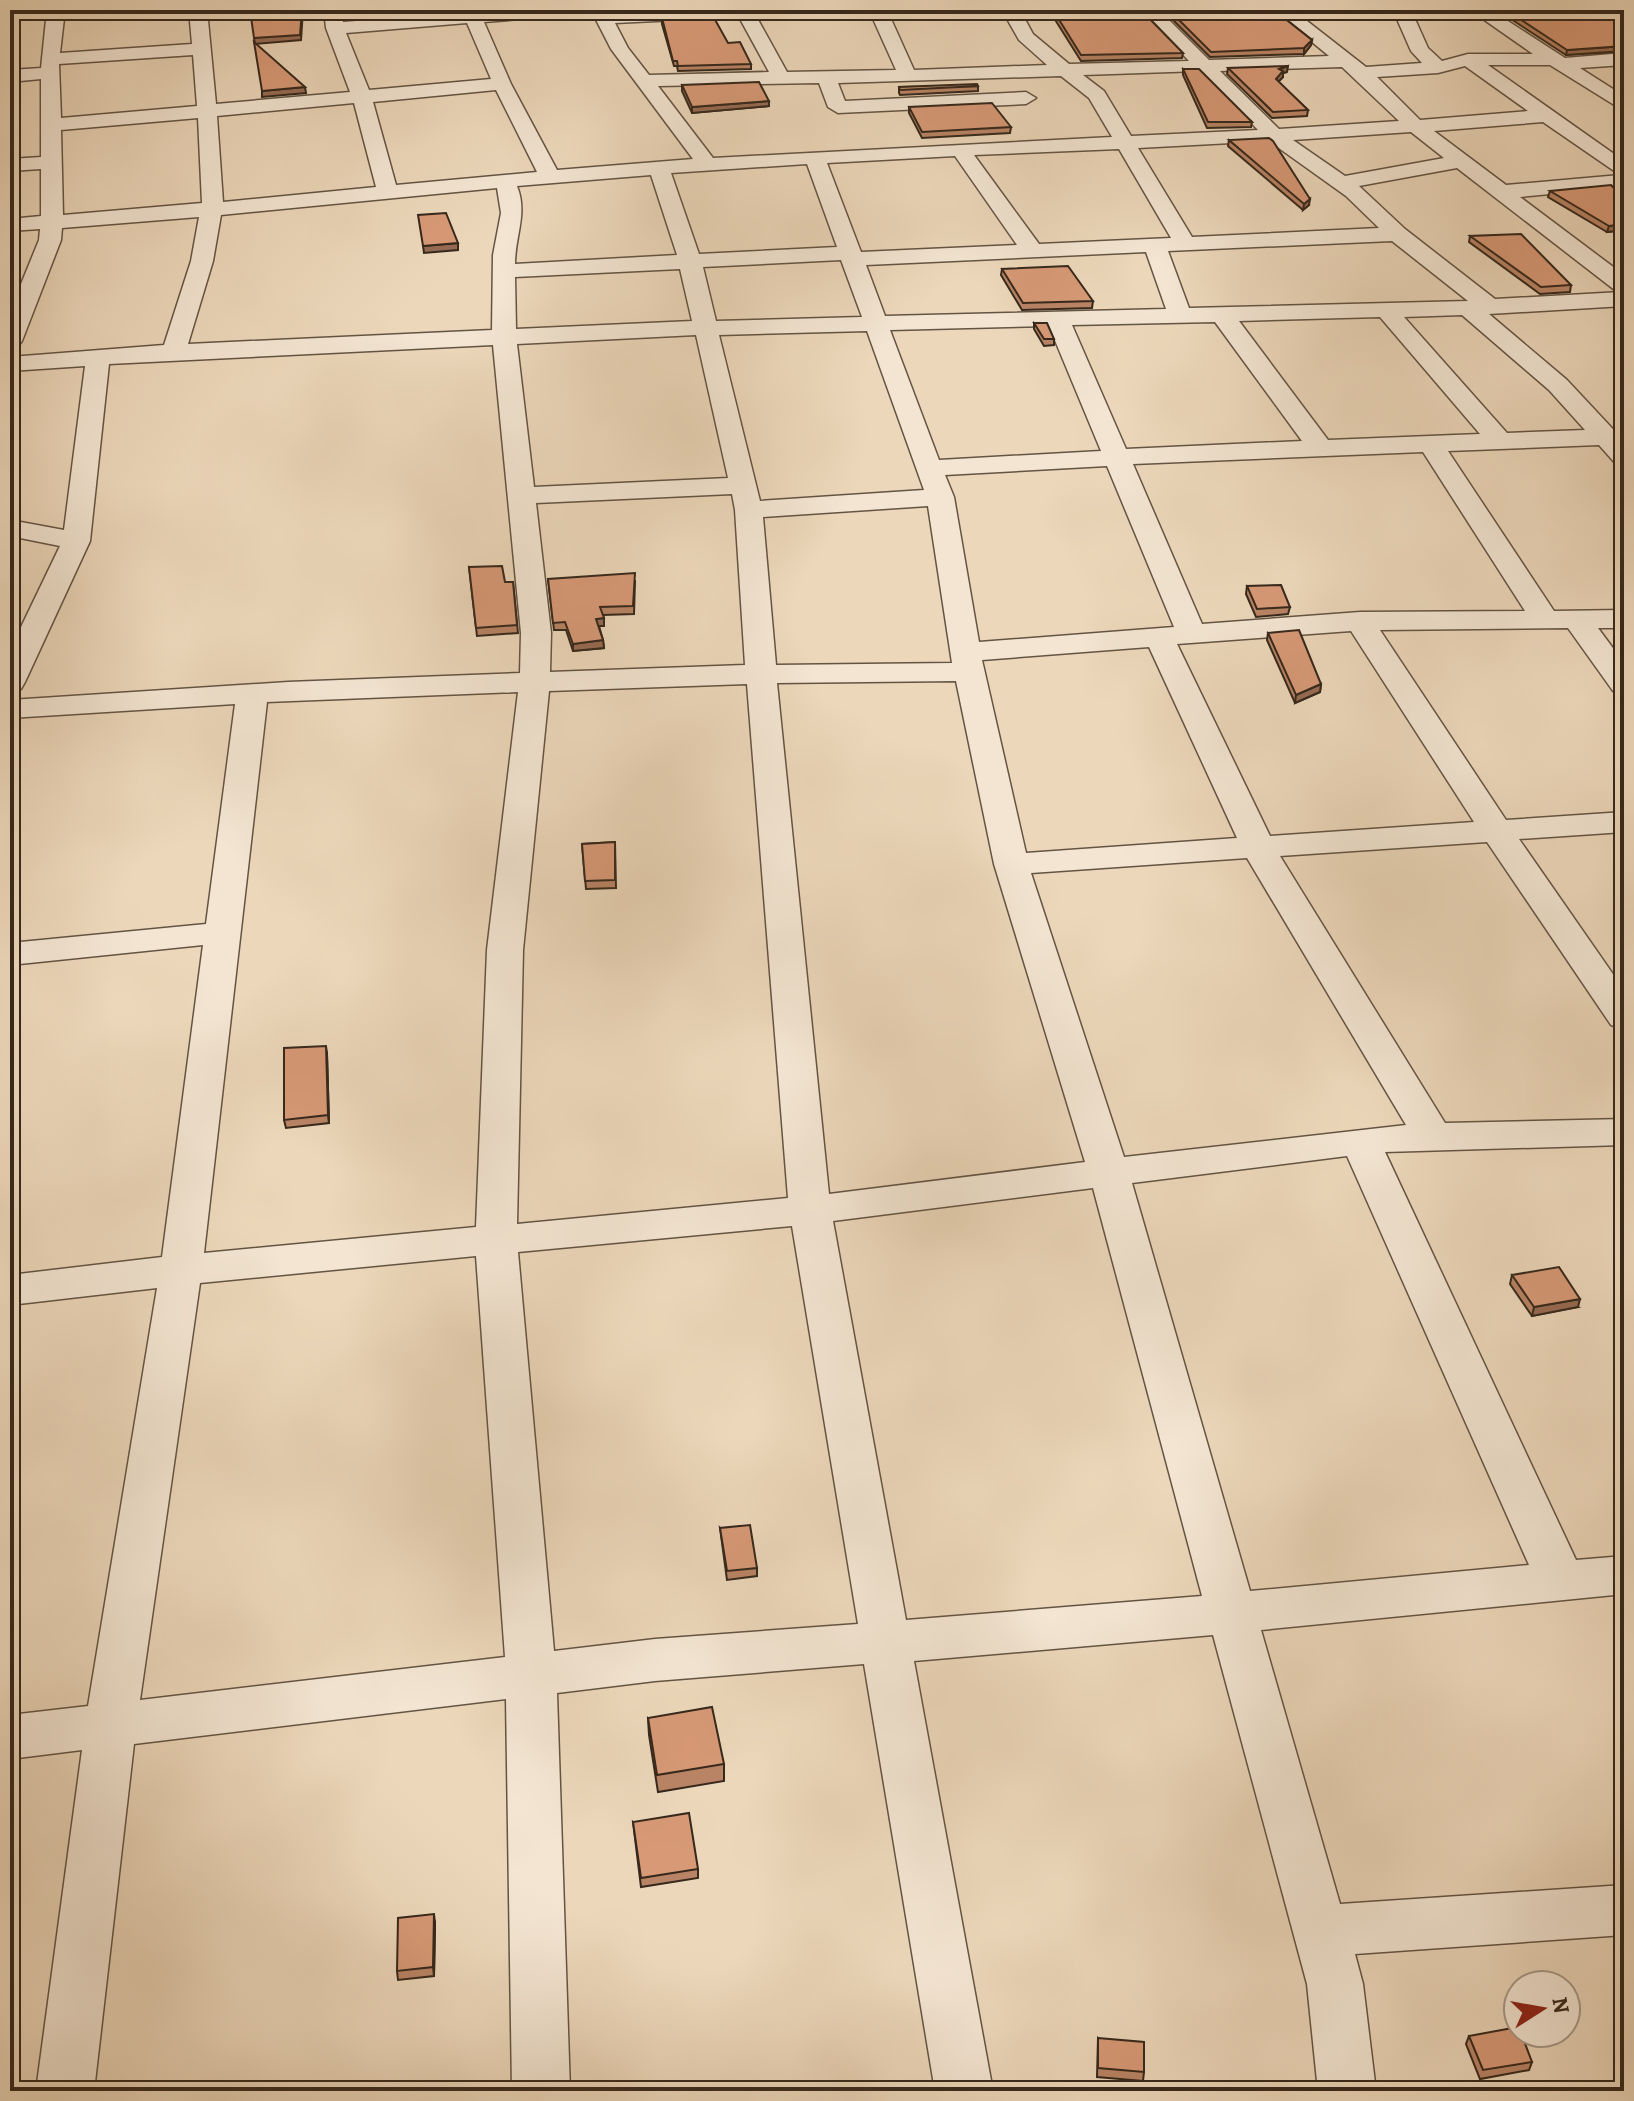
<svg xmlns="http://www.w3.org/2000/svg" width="1634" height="2101" font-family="Alegreya,serif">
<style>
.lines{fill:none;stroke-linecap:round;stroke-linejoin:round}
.minor-casing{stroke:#645444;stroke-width:3}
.minor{fill:#f3e5d2;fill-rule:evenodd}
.wall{fill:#b98465;stroke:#36281c;stroke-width:2}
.shaded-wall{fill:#966b53;stroke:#36281c;stroke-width:2}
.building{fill:#d79976;stroke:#36281c;stroke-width:2}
</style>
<rect width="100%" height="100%" fill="#ecd7ba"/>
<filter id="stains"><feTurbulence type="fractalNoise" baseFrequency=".0025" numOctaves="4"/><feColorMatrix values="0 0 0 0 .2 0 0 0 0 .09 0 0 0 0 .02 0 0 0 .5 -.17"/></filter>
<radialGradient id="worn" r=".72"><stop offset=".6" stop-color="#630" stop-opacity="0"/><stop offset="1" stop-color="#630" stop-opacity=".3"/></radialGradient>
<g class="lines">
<defs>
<path id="minor" d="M47,10H65L60,53L192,44L189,10H207L216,104L350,92L326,28L324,10H342L343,22L463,13L461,10H580L571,15L484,22L511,84L557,170L693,159L611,49L591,10L610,12L784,10L775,15L756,16L787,72L896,70L869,10H887L914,70L1047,65L1019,40L1002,10H1020L1033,34L1069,64L1189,61L1140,10H1159L1209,60L1329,56L1273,10H1293L1366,67L1422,63L1411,51L1393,10H1411L1428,48L1442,61L1468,54H1533L1470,10H1491L1565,58L1624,53V65L1580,68L1624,96V111L1550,65H1488L1624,161V187L1520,197L1624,275V306L1489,314L1567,380L1624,441V465L1615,463L1599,445L1448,451L1554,611L1624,610V628H1598L1624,663V693L1613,691L1568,628L1380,630L1506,820L1624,812V832L1519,839L1624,990V1029L1611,1025L1487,842L1280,856L1445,1123L1624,1119V1145L1385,1152L1576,1560L1624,1556V1594L1261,1630L1340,1904L1624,1885V1935L1355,1954L1363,1984L1376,2091H1318L1307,1984L1213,1635L914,1661L993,2091H935L864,1664L655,1681L557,1693L570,2091H512L506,1699L134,1744L94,2091H36L82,1750L10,1759V1715L88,1706L157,1288L10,1305V1275L162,1257L203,945L10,965V943L206,924L235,704L10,718V700L288,682L520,673L521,633L493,345L109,364L90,541L25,682L21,689L10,691V650L60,546L10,536V520L64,530L85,366L10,371V357L164,345L191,261L199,217L62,228L61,240L22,341L18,346L10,348V311L39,240L40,229L10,231V219L41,216V169L10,171V159L41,157V79L10,82V70L41,68ZM739,17L769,72L649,75L628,48L615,23ZM467,23L491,79L369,90L346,33ZM193,55L197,106L61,118L59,64ZM1465,66L1528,111L1420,120L1377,77L1438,73ZM1342,67L1399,121L1279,129L1220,71ZM1200,71L1258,130L1131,136L1104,91L1083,75ZM1061,76L1089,98L1112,137L713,158L658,86L819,83L828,107L838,113L1026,104L1036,98L1026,92L845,101L838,83ZM496,90L537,172L396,185L373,102ZM354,103L376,187L223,202L217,116ZM198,118L202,203L63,215L61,130ZM1543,122L1620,175L1506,185L1434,131ZM1411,132L1444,158L1345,176L1293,140ZM1269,141L1346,196L1379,228L1192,237L1138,148ZM1119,149L1171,238L1039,244L974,155ZM955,156L1017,245L861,252L827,163ZM807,164L837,247L699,254L671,173ZM1457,168L1616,291L1621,292L1495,299L1405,229L1359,186ZM651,175L677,255L515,264C515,236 528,213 517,186ZM497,188L501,213L493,255L492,330L188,344L213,261L221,215ZM1392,241L1468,301L1189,308L1168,251ZM1146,252L1166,309L885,316L866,265ZM841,260L862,317L716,321L703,267ZM680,269L692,321L516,329L515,277ZM1462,315L1549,390L1585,430L1507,433L1404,317ZM1380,317L1480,434L1328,440L1239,321ZM1215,322L1302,441L1126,449L1072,325ZM1049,326L1101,451L939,460L890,330ZM867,331L924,490L760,501L719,335ZM696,335L728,478L534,487L517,344ZM1423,452L1525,611L1360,612L1202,624L1133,464ZM1107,466L1174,627L979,642L954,497L945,475ZM732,494L735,510L745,665L550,672L551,633L536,503ZM928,506L952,663L776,665L763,517ZM1351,631L1474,822L1270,836L1177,644ZM1149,647L1237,838L1026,853L982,660ZM956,681L994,864L1085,1162L829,1194L777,683ZM747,684L788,1198L517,1224L523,950L549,691ZM518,692L487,950L476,1227L204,1253L267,702ZM1247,858L1406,1125L1124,1157L1031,873ZM1347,1156L1529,1565L1250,1591L1132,1183ZM1093,1188L1202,1596L906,1620L833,1221ZM792,1226L858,1624L655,1639L554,1651L518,1252ZM476,1256L505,1657L140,1700L200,1283Z"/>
</defs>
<!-- minor casing -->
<use href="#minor" class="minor-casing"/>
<!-- minor -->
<use href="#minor" class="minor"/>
</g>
<!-- wall -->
<g class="wall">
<path d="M1049,10H1141L1183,53L1182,58L1081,61Z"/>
<path d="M1163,10H1274L1312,40L1311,45L1304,54L1210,57Z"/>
<path d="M1497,10H1615L1624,15V51L1566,55Z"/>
<path d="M662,18L728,43L751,64V69L678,71L677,66H674L662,24Z"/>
<path d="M1624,62V74L1617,68L1618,63Z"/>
<path d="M1228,68L1287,72L1283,73V77L1278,82L1308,110L1307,116L1272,118L1227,74Z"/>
<path d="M1183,69L1252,122L1251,127L1207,128L1183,75Z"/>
<path d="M682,85L769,106L692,113L682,91Z"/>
<path d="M978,86V91L900,95L899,93V87Z"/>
<path d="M909,107L1011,127L1010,133L922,138L909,113Z"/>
<path d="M1229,140L1309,205L1303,210L1228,146Z"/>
<path d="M1550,191L1624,199V230L1607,232L1548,197Z"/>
<path d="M1470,236L1571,285L1570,292L1540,294L1469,242Z"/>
<path d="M1002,269L1093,301L1092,308L1022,310L1001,275Z"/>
<path d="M1034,323L1054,339V345L1044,346L1034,329Z"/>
<path d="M469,567L505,582H513L518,633L477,636Z"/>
<path d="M548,579L635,581L634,614L603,615L604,626H599L603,640L604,648L573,651L566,630H554Z"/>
<path d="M1247,586L1290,607L1288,614L1256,617L1246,594Z"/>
<path d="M1268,633L1321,684L1320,692L1295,703L1267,640Z"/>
<path d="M615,842L616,888L586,889L582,844Z"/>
<path d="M327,1054L329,1123L286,1128L284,1120Z"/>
<path d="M1512,1275L1578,1307L1532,1316L1510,1284Z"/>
<path d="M720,1528L757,1568V1576L727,1580Z"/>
<path d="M648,1718L724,1764V1781L658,1792L649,1735Z"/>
<path d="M633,1822L698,1869V1878L641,1887Z"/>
<path d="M435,1923L434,1976L398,1980L397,1971Z"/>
<path d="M1469,2036L1532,2062L1529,2070L1480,2079L1466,2044Z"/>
<path d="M1098,2038L1144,2072L1143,2081L1097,2077Z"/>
</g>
<!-- shaded-wall -->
<g class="shaded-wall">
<path d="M302,10H303L301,40L255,44L254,38Z"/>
<path d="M1312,40L1311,45L1304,54V48Z"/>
<path d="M1624,46V51L1566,55L1567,50Z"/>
<path d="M1288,66L1287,72L1283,73V77L1275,85L1279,69Z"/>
<path d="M305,87L306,93L262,97V91Z"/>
<path d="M769,101V106L692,113V107Z"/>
<path d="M1310,199L1309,205L1303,210L1304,204Z"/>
<path d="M1624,224V230L1607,232L1609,226Z"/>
<path d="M458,243V250L424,253L423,246Z"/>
<path d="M604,618V626H597L596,619Z"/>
<path d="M603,640L604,648L573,651V644Z"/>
<path d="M1321,684L1320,692L1295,703L1296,695Z"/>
<path d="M326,1046L327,1054L329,1123L328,1115Z"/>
<path d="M1580,1299L1578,1307L1532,1316L1534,1307Z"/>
<path d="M434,1914L435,1923L434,1976L433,1967Z"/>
</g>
<!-- building -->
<g class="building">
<path d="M250,10H302L300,35L254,38Z"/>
<path d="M1053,10H1141L1183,53L1081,55Z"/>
<path d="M1169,10H1274L1312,40L1304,48L1211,52Z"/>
<path d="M1506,10H1615L1624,15V46L1567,50Z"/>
<path d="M713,16L728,43L740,42L751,64L678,66L677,61H673L662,18Z"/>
<path d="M254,42L305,87L262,91Z"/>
<path d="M1288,66L1279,69L1283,71L1276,79L1308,110L1273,112L1228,68Z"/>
<path d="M1183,69H1199L1252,122H1208Z"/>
<path d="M759,82L769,101L692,107L682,85Z"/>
<path d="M977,84L978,86L900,90L899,87Z"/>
<path d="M992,103L1011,127L922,132L909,107Z"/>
<path d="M1269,138L1273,141L1310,199L1304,204L1229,140Z"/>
<path d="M1611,185L1624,199V224L1609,226L1550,191Z"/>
<path d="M446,213L458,243L423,246L418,215Z"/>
<path d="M1521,234L1571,285L1541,287L1470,236Z"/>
<path d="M1068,266L1093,301L1023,303L1002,269Z"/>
<path d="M1034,323H1047L1054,339H1044Z"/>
<path d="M502,566L505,582H513L517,625L476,628L469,567Z"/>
<path d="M635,573L633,606L600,607L604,618L596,619L603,640L573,644L565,622L553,623L548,579Z"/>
<path d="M1281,585L1290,607L1257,609L1247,586Z"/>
<path d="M1299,630L1321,684L1296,695L1268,633Z"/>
<path d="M615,842V880L585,881L582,844Z"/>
<path d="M326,1046L328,1115L284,1120V1048Z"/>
<path d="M1559,1267L1580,1299L1534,1307L1512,1275Z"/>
<path d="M750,1525L757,1568L727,1571L720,1528Z"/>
<path d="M712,1707L724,1764L657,1775L648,1718Z"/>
<path d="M689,1813L698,1869L641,1878L633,1822Z"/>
<path d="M434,1914L433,1967L397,1971L398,1918Z"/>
<path d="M1518,2027V2033H1521L1532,2062L1483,2070L1469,2036Z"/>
<path d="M1098,2038L1144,2042V2072L1098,2068Z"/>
<path d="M871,2088L916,2090V2091H871Z"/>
</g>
<!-- margin -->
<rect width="1634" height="2101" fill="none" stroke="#ecd7ba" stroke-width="40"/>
<rect x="12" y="12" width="1610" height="2077" fill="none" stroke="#36281c" stroke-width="4"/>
<rect x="20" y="20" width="1594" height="2061" fill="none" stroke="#36281c" stroke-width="2"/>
<!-- north arrow -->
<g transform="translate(1542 2009) rotate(79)"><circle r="38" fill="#f3e5d2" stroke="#a79989" stroke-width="2"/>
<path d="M0-6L14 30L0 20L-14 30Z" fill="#8f2418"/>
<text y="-12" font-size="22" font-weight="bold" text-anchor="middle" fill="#36281c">N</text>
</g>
<rect width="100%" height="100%" filter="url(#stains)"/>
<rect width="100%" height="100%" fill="url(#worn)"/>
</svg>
